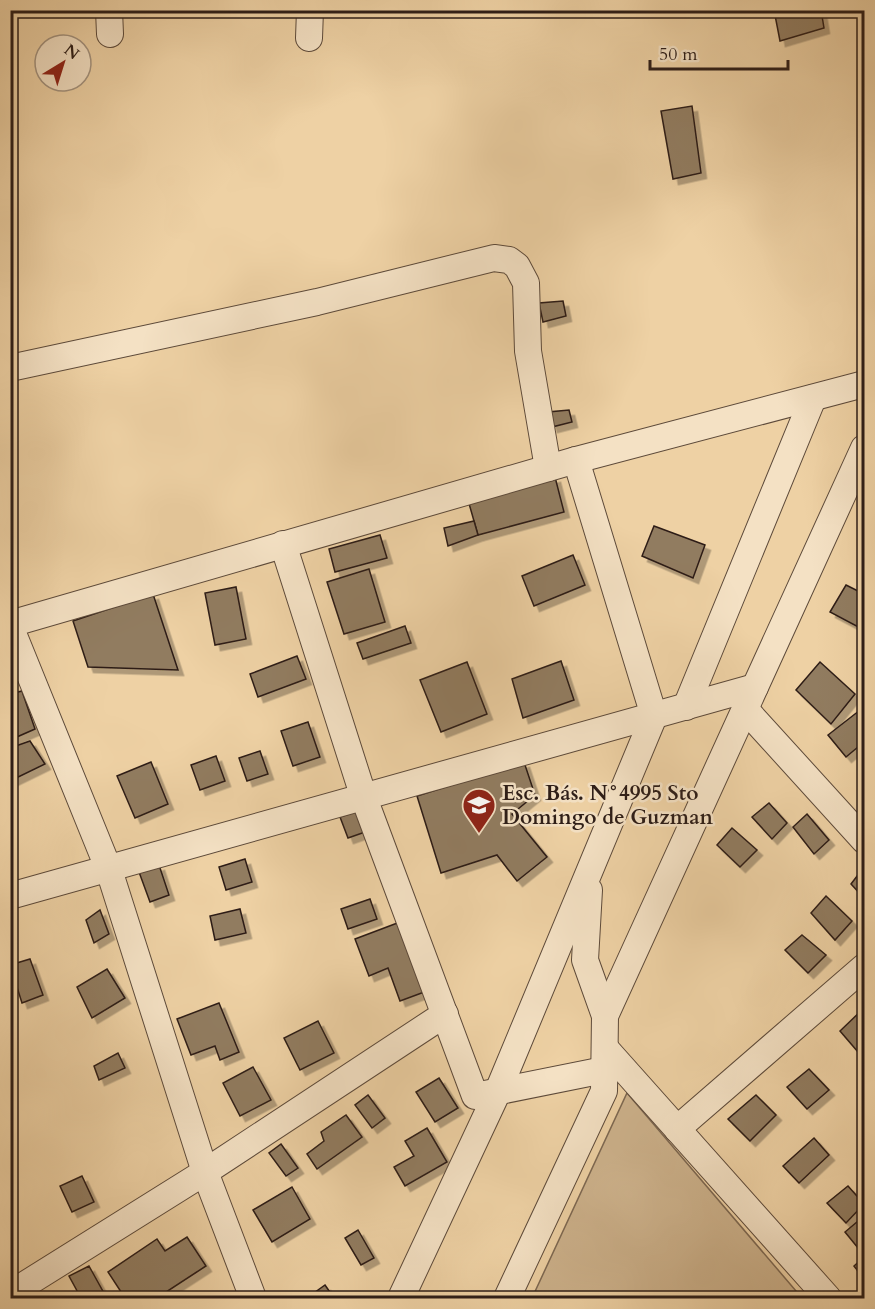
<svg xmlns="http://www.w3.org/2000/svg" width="875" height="1309" font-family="Cardo,serif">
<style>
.green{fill:#cdb28c;stroke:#7d6852;stroke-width:1.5}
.building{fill:#917b60;stroke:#2d1d17;stroke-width:1.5;filter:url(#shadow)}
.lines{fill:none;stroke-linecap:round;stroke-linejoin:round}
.minor-casing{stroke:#5d4a3a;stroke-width:28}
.minor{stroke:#f4e1c4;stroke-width:26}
.labels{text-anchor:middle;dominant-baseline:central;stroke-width:5;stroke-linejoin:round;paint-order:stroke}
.poi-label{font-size:21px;font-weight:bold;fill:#2d1d17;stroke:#f4e1c4;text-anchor:start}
</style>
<defs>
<filter id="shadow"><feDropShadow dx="5.5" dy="5.5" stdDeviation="0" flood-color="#0004"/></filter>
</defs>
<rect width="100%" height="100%" fill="#eed1a4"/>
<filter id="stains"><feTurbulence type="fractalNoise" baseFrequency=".00333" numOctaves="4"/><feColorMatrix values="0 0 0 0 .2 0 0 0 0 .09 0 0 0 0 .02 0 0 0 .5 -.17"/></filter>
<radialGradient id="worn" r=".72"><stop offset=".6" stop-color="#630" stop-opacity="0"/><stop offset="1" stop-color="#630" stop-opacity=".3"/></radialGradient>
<!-- green -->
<path class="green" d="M627,1093L802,1298H532Z"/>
<!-- building -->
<g class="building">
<path d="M774,10H821L824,28L780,41Z"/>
<path d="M692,106L701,173L673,179L661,111Z"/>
<path d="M563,301L566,316L543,322L539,303Z"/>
<path d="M569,410L572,422L552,427L548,412Z"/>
<path d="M555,477L564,512L478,535L468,500Z"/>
<path d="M474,521L478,535L448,546L444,528Z"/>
<path d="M654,526L705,545L693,578L642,556Z"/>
<path d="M380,535L387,558L335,572L329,549Z"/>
<path d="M573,555L585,585L534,606L522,576Z"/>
<path d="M369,569L385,622L344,634L327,582Z"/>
<path d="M846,585L864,594V630L830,612Z"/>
<path d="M236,587L246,639L215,645L205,593Z"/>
<path d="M153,594L178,670L88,667L73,621Z"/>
<path d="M405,626L411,643L363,659L357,643Z"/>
<path d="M297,656L306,679L258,697L250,674Z"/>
<path d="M561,661L574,700L523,718L512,679Z"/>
<path d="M467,662L487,714L441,732L420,680Z"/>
<path d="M820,662L855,694L831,724L796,690Z"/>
<path d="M22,691L35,729L10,740V694Z"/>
<path d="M864,707V742L846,757L828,735Z"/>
<path d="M308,722L320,757L293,766L281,731Z"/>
<path d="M30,741L45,764L10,781V748Z"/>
<path d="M260,751L268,774L247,781L239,758Z"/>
<path d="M216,756L225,781L200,790L191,765Z"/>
<path d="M151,762L168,804L135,818L117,776Z"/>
<path d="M524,762L535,795L512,814L547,857L517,881L497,855L441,873L417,796Z"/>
<path d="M769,803L787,823L772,839L752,817Z"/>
<path d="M361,810L368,831L348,838L340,817Z"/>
<path d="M807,814L829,840L814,854L793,827Z"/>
<path d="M732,828L757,850L740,867L717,845Z"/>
<path d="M245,859L252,882L226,890L219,867Z"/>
<path d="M159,865L169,895L150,902L139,872Z"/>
<path d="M864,867V898L851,884Z"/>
<path d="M826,896L852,921L835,940L811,913Z"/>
<path d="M370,899L377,919L348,929L341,909Z"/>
<path d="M240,909L246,933L215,940L210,916Z"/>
<path d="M100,910L109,934L94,943L86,920Z"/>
<path d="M400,922L427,991L400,1001L388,968L369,976L355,939Z"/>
<path d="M802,935L826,955L808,973L785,950Z"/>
<path d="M30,959L43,995L22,1003L10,965Z"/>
<path d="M107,969L125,998L92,1018L77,987Z"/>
<path d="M219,1003L239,1052L220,1060L215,1046L191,1055L177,1019Z"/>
<path d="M864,1008V1059L840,1031Z"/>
<path d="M318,1021L334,1053L300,1070L284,1038Z"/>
<path d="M118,1053L125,1068L99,1080L94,1066Z"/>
<path d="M253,1067L271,1100L240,1116L223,1083Z"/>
<path d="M809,1069L829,1090L807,1109L787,1087Z"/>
<path d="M439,1078L458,1108L435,1122L416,1092Z"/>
<path d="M368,1095L385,1118L372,1128L355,1105Z"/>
<path d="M756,1095L776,1115L750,1141L728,1119Z"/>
<path d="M346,1115L362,1137L317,1169L307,1154L324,1141L321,1132Z"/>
<path d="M427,1128L447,1162L405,1186L394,1167L414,1156L405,1141Z"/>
<path d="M814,1138L829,1155L799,1183L783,1166Z"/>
<path d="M281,1144L298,1168L286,1176L269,1153Z"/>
<path d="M82,1176L94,1202L72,1212L60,1186Z"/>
<path d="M848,1186L864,1204L846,1223L827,1203Z"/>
<path d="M292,1187L310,1219L272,1242L253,1210Z"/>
<path d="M864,1216V1243L858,1248L845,1232Z"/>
<path d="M358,1230L374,1258L361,1265L345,1238Z"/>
<path d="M187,1237L206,1266L157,1298H125L108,1272L157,1239L165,1251Z"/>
<path d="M864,1257V1279L854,1266Z"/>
<path d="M89,1266L105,1295L98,1298H81L69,1276Z"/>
<path d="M325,1285L334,1298H307Z"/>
</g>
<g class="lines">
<defs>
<g id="minor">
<path d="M109,10L110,34"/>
<path d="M309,38L310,10"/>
<path d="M10,368L317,302L494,258L509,260L517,266L526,283L528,351L548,468"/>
<path d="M283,544L364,798L475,1096L604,1070"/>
<path d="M10,624L576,460L864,384"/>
<path d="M10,626L109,870L205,1172L253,1298"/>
<path d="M686,707L813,398"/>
<path d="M745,709L864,840"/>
<path d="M589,890L585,960L605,1016"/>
<path d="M10,896L755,687"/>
<path d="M605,1048L828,1298"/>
<path d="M677,1129L864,967"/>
<path d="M10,1294L205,1172L445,1014"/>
<path d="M401,1298L498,1091L654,716L576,460"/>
<path d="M507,1298L604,1091L605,1016L864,448"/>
</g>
</defs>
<!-- minor casing -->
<use href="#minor" class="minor-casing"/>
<!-- minor -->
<use href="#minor" class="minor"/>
</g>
<!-- icons -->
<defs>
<symbol id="school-pin" viewBox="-11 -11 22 30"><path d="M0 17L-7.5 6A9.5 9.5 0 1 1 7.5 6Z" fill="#8f2418" stroke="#f4e1c4"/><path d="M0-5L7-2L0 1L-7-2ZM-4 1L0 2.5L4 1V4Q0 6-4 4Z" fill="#fff"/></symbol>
</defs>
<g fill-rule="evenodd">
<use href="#school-pin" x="460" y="786" width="38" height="52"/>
</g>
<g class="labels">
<!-- poi labels -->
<g class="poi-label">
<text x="502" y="793">Esc. Bás. N°4995 Sto<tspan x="502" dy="24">Domingo de Guzman</tspan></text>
</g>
</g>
<!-- margin -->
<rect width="875" height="1309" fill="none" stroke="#eed1a4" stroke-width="36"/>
<rect x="12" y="12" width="851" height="1285" fill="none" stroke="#2d1d17" stroke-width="3"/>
<rect x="18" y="18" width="839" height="1273" fill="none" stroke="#2d1d17" stroke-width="1.5"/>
<!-- north arrow -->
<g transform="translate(63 63) rotate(38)"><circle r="28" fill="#f4e1c4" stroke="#a4937f" stroke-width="1.5"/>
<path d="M0-4.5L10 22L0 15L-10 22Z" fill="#8f2418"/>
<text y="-9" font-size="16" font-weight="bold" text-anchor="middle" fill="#2d1d17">N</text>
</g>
<!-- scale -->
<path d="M650 60v9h138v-9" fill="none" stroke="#2d1d17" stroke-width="3"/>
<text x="659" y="60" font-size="18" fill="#2d1d17" stroke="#f4e1c4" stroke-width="4.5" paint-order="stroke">50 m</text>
<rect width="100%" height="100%" filter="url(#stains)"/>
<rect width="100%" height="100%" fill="url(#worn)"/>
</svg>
